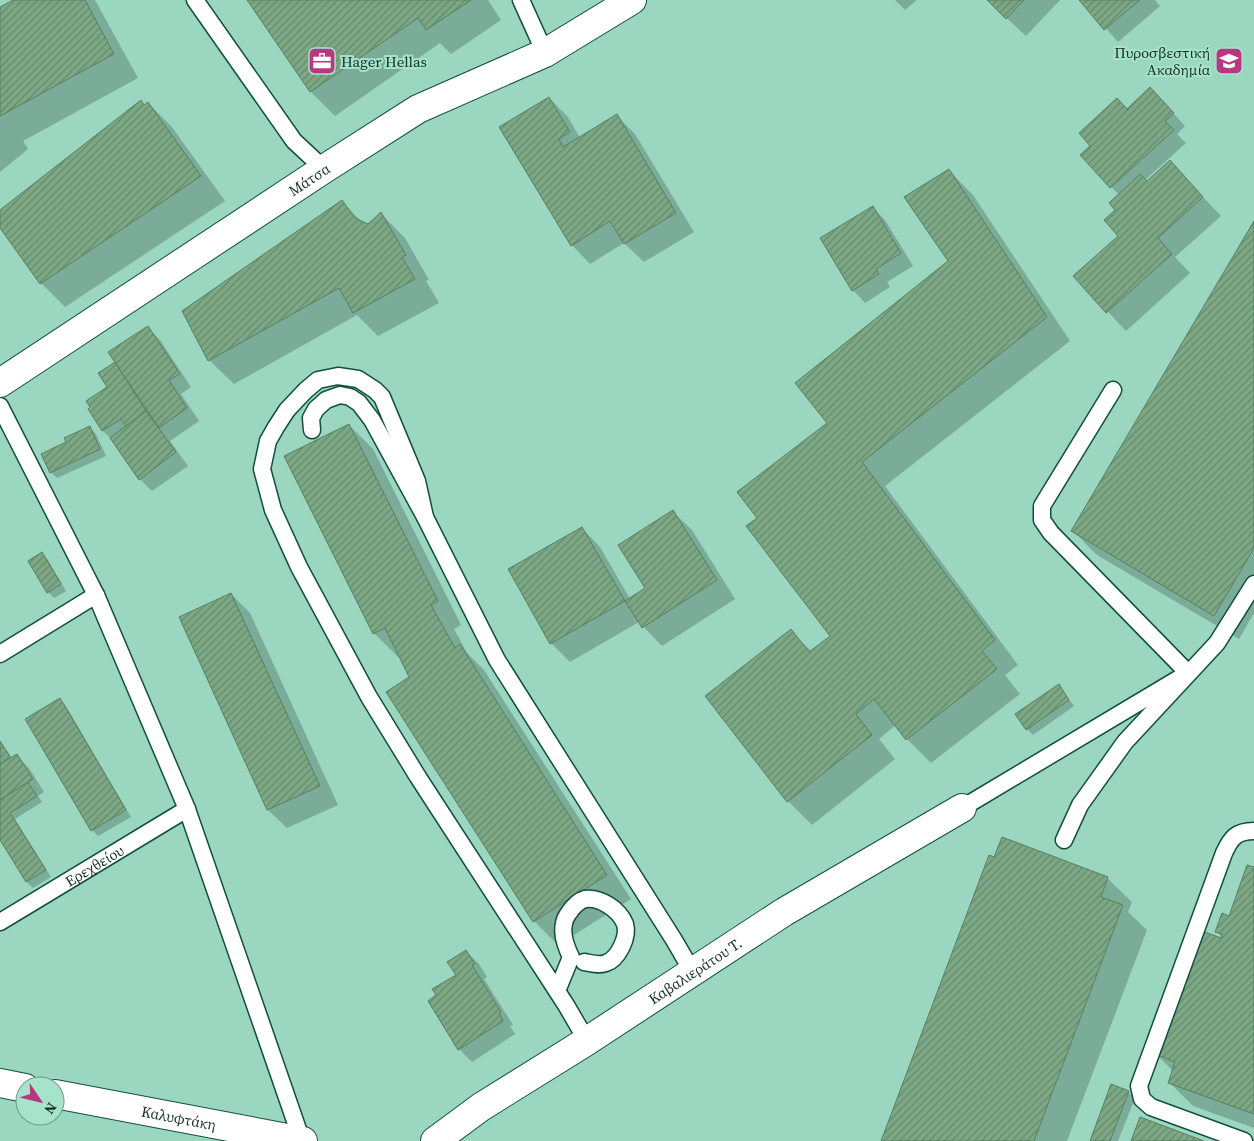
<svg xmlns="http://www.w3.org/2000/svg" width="1254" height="1141" font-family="'Source Serif 4',serif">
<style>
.shadow{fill:#0003}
.building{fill:url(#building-hatch);stroke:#578160}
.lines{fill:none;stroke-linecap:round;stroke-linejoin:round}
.lane-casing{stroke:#11503f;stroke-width:19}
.street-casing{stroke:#11503f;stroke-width:30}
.secondary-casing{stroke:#11503f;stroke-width:30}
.lane{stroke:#fff;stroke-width:16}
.street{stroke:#fff;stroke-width:28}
.secondary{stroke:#fff;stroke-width:28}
.labels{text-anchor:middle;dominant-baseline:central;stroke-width:4;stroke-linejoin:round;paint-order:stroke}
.poi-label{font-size:15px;fill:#162e26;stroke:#a6e3cd;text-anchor:end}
.street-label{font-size:15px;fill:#162e26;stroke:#a6e3cd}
</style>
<defs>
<pattern id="building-hatch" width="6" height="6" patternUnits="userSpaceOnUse" patternTransform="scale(1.25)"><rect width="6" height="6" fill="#7da885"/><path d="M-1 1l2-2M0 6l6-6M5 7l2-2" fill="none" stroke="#65896d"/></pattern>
</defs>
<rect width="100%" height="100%" fill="#9ad6c0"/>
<!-- shadow -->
<g class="shadow">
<path d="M15,0H95L138,78L23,141L28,149L0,172V8Z"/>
<path d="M249,0H488L501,20L451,54L440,43L335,116L311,92Z"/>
<path d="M895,0H917L905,10Z"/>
<path d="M987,0H1060L1026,36Z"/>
<path d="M1081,0H1155L1160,6L1118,42Z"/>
<path d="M549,98L568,117L580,138L617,116L635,134L694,232L644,262L624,243L590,264L572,245Z"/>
<path d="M1163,102L1185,126L1177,134L1186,143L1145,180L1147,182L1170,162L1221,216L1175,257L1190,273L1126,331L1075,276L1120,236L1116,210L1119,195L1082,155L1128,110Z"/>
<path d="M148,103L172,127L225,201L65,307L41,283L0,225V211Z"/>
<path d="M949,171L973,195L1070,341L885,486L1018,665L1005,675L1020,694L931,763L907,739L896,725L879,739L895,759L812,825L788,801L791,631L811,651L831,636L758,518L950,262Z"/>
<path d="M342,202L364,224L368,226L381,214L405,238L429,280L426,281L439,303L378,336L357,315L234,384L209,360Z"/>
<path d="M872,207L885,220L913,266L887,282L890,287L865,303L853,290Z"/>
<path d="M1254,224V613L1239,639L1097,555L1073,531Z"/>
<path d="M147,327L160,340L191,387L181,394L199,421L170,441L188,466L152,491L140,479L112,440L103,431L89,410L109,387L116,363Z"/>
<path d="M349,425L373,449L461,625L454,629L467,653L484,670L631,899L558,945L534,921L388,693L411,677L400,656L398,657L374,633Z"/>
<path d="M90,428L96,434L106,456L57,478L51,472L68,443Z"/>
<path d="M673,512L692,530L735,599L662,646L639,622L570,662L551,643L582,528L600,547L630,599L647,588Z"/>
<path d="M42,554L48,560L66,591L54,598L48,592Z"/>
<path d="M231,594L250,613L338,805L287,828L268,810L180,617Z"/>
<path d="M1059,686L1074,706L1033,735L1027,729Z"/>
<path d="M60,700L66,706L131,817L98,836L92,830Z"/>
<path d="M0,742L12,758L17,756L29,768L44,792L38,796L42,802L15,819L51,877L33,888L27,882L0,838Z"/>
<path d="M1254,869V1128L1193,1106L1169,1082L1173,1071L1156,1054L1221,939L1222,937L1217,932L1230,917Z"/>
<path d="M1107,878L1132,902L1128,912L1147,930L1067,1141H882Z"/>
<path d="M466,951L479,964L487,977L484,979L513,1025L510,1026L515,1034L472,1062L459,1049L438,996L457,975Z"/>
<path d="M1128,1092L1135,1098L1118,1141H1091Z"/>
</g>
<!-- building -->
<g class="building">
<path d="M13,0H85L114,54L0,116V7Z"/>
<path d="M247,0H471L426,30L418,18L310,92Z"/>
<path d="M987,0H1024L1006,19Z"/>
<path d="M1079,0H1140L1104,30Z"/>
<path d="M1150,87L1174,113L1165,121L1174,130L1110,188L1080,155L1090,146L1079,133L1117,98L1127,109Z"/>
<path d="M549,97L570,132L559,139L563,147L617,114L676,213L624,244L610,221L571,246L499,127Z"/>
<path d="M141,100L144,105L148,102L201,176L40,284L0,228V210Z"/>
<path d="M1170,160L1203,197L1158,238L1172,254L1106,313L1073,276L1118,236L1104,220L1115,210L1109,203L1140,174L1147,181Z"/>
<path d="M949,169L1047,317L862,462L995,640L982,651L997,669L906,740L874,699L856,714L872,735L787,802L705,696L791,629L809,652L830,636L746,526L757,518L737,492L827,423L795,383L948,261L904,197Z"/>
<path d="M342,200L355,218L368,224L381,212L406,255L402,257L415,279L353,313L339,288L208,361L182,311Z"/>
<path d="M873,206L901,253L876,269L879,274L852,291L820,238Z"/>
<path d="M1254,221V548L1214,616L1071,531Z"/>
<path d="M148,326L180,374L169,380L187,408L159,428L108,352Z"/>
<path d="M115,362L146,411L126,426L121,419L102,431L88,409L90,407L86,401L107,387L98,373Z"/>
<path d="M146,411L176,452L139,480L110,438Z"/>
<path d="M349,424L438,601L431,605L455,648L460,644L607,875L533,922L386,692L409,677L385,628L373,634L284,456Z"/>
<path d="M90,426L100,449L50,473L41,454L66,442L64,438Z"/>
<path d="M673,510L717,580L642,628L625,601L645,588L618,545Z"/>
<path d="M582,527L625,601L550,644L508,569Z"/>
<path d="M42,552L61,584L47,593L28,561Z"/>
<path d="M231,593L320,786L267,810L179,617Z"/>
<path d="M1059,684L1069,700L1026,730L1015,714Z"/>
<path d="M60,698L126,810L91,831L25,719Z"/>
<path d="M0,741L11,758L0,764Z"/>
<path d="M17,754L33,779L0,800V764Z"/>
<path d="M28,782L37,796L10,813L46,870L26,882L0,840V800Z"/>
<path d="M1002,837L1108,877L1101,897L1123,905L1034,1141H881L989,855L994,857Z"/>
<path d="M1247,865L1254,867V1114L1168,1083L1175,1062L1155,1054L1200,930L1221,938L1222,934L1215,932L1222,913L1229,916Z"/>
<path d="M466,950L475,964L472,965L501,1012L499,1013L503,1021L458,1050L428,1001L436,995L432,989L456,975L447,962Z"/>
<path d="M1111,1084L1129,1091L1110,1141H1090Z"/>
<path d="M1140,1117L1204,1141H1131Z"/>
</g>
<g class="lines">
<defs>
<g id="lane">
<path d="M195,0L294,141L324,169"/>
<path d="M521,0L545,53"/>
<path d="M0,406L96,595L187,809L302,1141"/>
<path d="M312,430L311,418L316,409L326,400L340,395L350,397L359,403L372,420L425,517L497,660L674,940L692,971"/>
<path d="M425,517L417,481L382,397L375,390L358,379L338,376L318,380L306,390L287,410L276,427L268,441L262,469L273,510L299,567L369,697L418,777L566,1005L587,1041"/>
<path d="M0,654L96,595"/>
<path d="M962,808L1188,673L1051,533L1042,520V506L1113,390"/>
<path d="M1064,840L1080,805L1125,742L1217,643L1254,584"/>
<path id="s1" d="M0,922L187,809"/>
<path d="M557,991L571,957C564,943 559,927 568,914C572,908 578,901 585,899C600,897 619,909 625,924C629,937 618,959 606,963C599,966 591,963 584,962"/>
<path d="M1244,1141L1151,1107L1142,1099L1139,1086L1224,853C1231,838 1236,831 1254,831"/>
</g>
<g id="street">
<path id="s2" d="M0,383L324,169L418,109L545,53L632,0"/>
<path id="s3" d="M435,1141L481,1107L587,1041L784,912L962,808"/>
</g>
<g id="secondary">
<path d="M0,1083L25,1088"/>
<path id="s4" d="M55,1094L303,1141"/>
</g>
</defs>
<!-- lane casing -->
<use href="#lane" class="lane-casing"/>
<!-- street casing -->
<use href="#street" class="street-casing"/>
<!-- secondary casing -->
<use href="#secondary" class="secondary-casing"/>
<!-- lane -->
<use href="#lane" class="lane"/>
<!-- street -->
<use href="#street" class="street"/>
<!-- secondary -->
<use href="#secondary" class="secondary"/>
</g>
<!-- icons -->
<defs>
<symbol id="office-square" viewBox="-11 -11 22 22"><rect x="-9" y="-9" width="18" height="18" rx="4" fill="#b9377f" stroke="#a6e3cd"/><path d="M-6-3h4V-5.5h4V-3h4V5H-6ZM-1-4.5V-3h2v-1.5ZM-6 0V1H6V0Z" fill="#fff"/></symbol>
<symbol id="school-square" viewBox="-11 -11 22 22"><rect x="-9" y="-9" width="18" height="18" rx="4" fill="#b9377f" stroke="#a6e3cd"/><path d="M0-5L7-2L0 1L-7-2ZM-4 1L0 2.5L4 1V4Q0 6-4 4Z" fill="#fff"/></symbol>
</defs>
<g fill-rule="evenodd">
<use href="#office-square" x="306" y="45" width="32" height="32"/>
<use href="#school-square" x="1213" y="45" width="32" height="32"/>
</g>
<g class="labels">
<!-- poi labels -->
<g class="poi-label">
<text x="1210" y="52">Πυροσβεστική<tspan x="1210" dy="17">Ακαδημία</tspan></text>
<text x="341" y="61" text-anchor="start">Hager Hellas</text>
</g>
<!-- street labels -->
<g class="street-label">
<text stroke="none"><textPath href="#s2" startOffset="370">Μάτσα</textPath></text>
<text stroke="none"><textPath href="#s1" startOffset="110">Ερεχθείου</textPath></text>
<text stroke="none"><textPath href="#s3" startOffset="311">Καβαλιεράτου Τ.</textPath></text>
<text stroke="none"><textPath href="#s4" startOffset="126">Καλυφτάκη</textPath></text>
</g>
</g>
<!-- north arrow -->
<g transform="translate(40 1101) rotate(125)"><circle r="24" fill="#a6e3cd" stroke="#6c9b8a"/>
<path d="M0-4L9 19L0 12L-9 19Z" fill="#b9377f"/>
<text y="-8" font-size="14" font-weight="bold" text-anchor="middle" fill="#162e26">N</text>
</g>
</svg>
